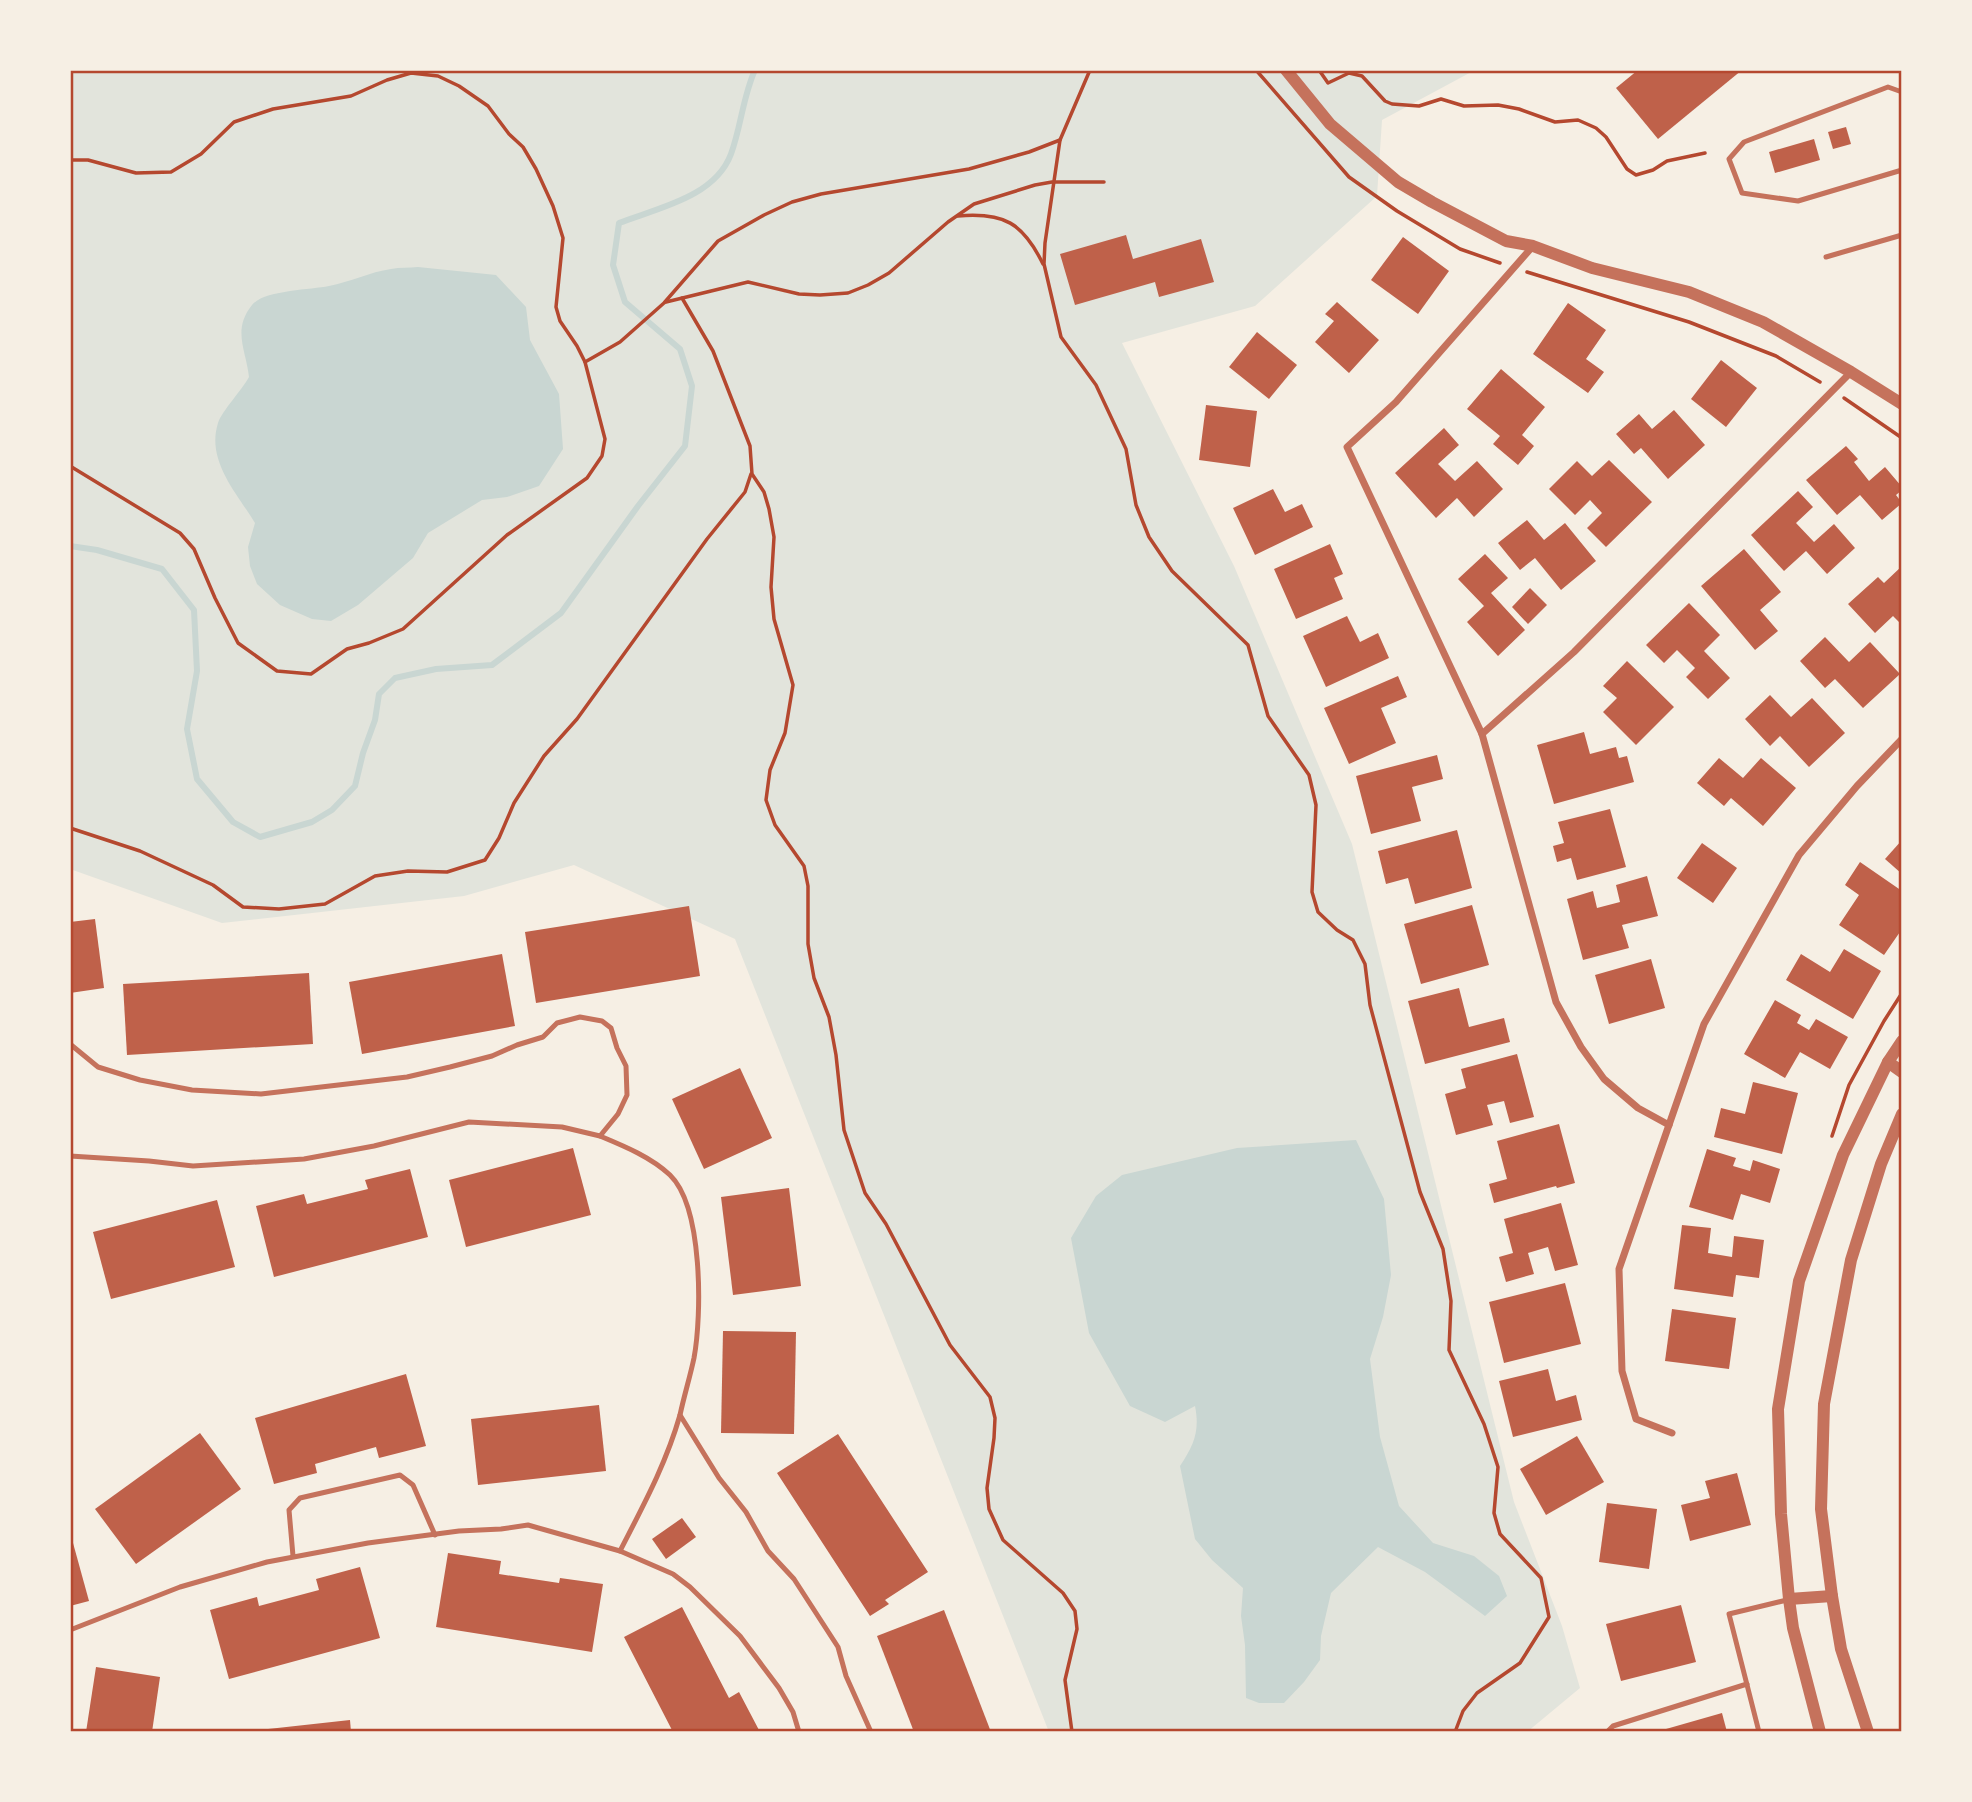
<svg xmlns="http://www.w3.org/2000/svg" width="1972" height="1802" font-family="'Exo 2',sans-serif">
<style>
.green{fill:#e2e4dc}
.water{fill:#c9d6d2}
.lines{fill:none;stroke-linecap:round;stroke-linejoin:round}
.stream{stroke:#c9d6d2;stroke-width:6}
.building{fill:#bf614a}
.path{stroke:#b5482f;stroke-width:3.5}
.service{stroke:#c5725c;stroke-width:5}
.minor{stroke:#c5725c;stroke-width:7}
.tertiary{stroke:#c5725c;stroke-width:12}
.neatline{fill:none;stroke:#b5482f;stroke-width:2.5}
</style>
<rect width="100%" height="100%" fill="#f6efe4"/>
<!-- green -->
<path class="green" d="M70,70H1475L1382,120L1377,196L1255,306L1122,343L1234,566L1352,844L1514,1502L1562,1626L1580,1688L1527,1732H1049L735,939L574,865L464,896L222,923L70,869Z"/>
<!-- water -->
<g class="water">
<path d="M418,267L496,275L526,307L530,340L559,394L563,449L539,486L507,497L482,500L428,533L413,558L358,605L331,621L312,619L280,605L257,584L250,566L248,547L255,523C237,493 206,461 218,423C222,411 242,390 249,377C246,350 232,330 252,305C264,290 310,290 329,286C350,282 370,272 391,269C400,267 409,268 418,267Z"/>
<path d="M1356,1140L1384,1199L1391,1275L1383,1317L1370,1359L1380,1437L1399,1506L1433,1543L1474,1556L1499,1576L1507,1596L1485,1616L1425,1572L1378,1547L1331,1593L1321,1636L1320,1660L1304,1682L1284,1703H1259L1246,1698L1245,1645L1241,1616L1243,1588L1212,1560L1195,1539L1180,1466C1194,1445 1200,1431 1195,1406L1165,1422L1130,1406L1089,1333L1071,1238L1096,1196L1122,1175L1237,1148Z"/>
</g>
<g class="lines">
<!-- stream -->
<path class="stream" d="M70,546L97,550L162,569L194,610L197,671L187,729L197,779L233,822L260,837L312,822L332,810L355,786L363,753L375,720L379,694L395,678L436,669L492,665L561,613L638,506L685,446L692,386L680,349L625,302L613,265L619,223C658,208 715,197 731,154C741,127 743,96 755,70"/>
</g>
<!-- building -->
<g class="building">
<path d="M1638,70H1742L1658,139L1616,88Z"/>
<path d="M1846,127L1851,144L1833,149L1828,132Z"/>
<path d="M1814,139L1820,160L1775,173L1769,152Z"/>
<path d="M1126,235L1133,259L1201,239L1214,282L1159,297L1155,282L1075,305L1060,254Z"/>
<path d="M1403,237L1449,271L1418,314L1371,280Z"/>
<path d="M1337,302L1379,340L1349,373L1315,342L1334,321L1325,314Z"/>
<path d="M1568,303L1606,330L1586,359L1604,372L1588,393L1533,354Z"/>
<path d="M1257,332L1297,365L1269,399L1229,367Z"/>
<path d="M1721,360L1757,388L1726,427L1691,399Z"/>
<path d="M1501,369L1545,407L1522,435L1534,446L1518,465L1493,444L1500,436L1467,409Z"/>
<path d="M1206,405L1257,411L1250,467L1199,460Z"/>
<path d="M1674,410L1705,445L1668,479L1641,448L1634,454L1616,434L1639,414L1652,429Z"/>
<path d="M1444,428L1459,445L1438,464L1455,481L1477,461L1503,489L1474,517L1457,498L1436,518L1395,473Z"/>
<path d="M1846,446L1858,459L1854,462L1869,481L1885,467L1902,487V490L1896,495L1902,503L1882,520L1860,495L1837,515L1806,480Z"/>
<path d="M1609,460L1652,502L1606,547L1587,528L1602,513L1590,500L1575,515L1549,489L1577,461L1592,476Z"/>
<path d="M1273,489L1285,512L1302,504L1313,527L1255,555L1233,508Z"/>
<path d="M1798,491L1813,507L1796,523L1814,542L1834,524L1855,548L1827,574L1806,551L1784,571L1751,535Z"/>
<path d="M1527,520L1544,540L1565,523L1596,561L1561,590L1535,558L1520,570L1498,543Z"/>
<path d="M1330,544L1343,574L1334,578L1343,599L1296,619L1274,569Z"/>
<path d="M1744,549L1781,592L1760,610L1778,631L1755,650L1701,586Z"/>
<path d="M1485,554L1508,578L1491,593L1525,630L1498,656L1467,622L1484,606L1458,579Z"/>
<path d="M1902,566V625L1893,616L1875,633L1848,604L1878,577L1884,583Z"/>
<path d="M1530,588L1547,605L1528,624L1512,607Z"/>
<path d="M1689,603L1720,635L1704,651L1730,678L1708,699L1686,677L1695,668L1677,650L1664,663L1646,645Z"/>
<path d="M1347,616L1360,642L1378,633L1389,658L1326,687L1303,636Z"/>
<path d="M1825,637L1849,662L1870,642L1900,674L1863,708L1835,679L1825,688L1800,661Z"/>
<path d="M1627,661L1674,707L1636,745L1603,712L1617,698L1603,686Z"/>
<path d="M1398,676L1407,697L1381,708L1396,743L1349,764L1324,708Z"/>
<path d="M1770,695L1791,717L1812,698L1845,733L1809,767L1780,736L1770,746L1745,719Z"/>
<path d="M1584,732L1590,754L1616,747L1619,758L1627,756L1634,782L1554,804L1537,745Z"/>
<path d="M1437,755L1443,779L1412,787L1421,821L1371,834L1356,776Z"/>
<path d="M1719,758L1743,778L1761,758L1796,788L1763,826L1731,798L1724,806L1697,783Z"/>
<path d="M1610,809L1626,867L1577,880L1571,858L1557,862L1553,846L1564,843L1558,822Z"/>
<path d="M1457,830L1472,888L1415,904L1408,878L1386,884L1378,851Z"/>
<path d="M1902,840V874L1885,859Z"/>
<path d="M1702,843L1737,868L1713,903L1677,878Z"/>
<path d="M1860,862L1902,891V929L1884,955L1839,925L1859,895L1845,885Z"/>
<path d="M1647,876L1658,916L1622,925L1629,948L1583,960L1567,899L1593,891L1597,908L1620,902L1616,885Z"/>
<path d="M1472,905L1489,965L1421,984L1404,924Z"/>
<path d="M689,906L700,976L536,1003L525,932Z"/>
<path d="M95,919L104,988L70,993V922Z"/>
<path d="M1844,949L1881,971L1853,1019L1786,980L1801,954L1830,972Z"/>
<path d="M502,954L515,1026L362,1054L349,982Z"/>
<path d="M1651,959L1665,1008L1609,1024L1595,975Z"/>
<path d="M309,973L313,1044L127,1055L123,984Z"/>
<path d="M1459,988L1469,1027L1504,1018L1510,1042L1425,1064L1408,1001Z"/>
<path d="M1775,1000L1801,1015L1797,1023L1809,1030L1816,1019L1848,1037L1830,1069L1800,1052L1785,1078L1744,1054Z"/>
<path d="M1517,1054L1534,1117L1510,1123L1504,1101L1487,1105L1493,1125L1456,1135L1445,1094L1466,1088L1461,1069Z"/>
<path d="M740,1068L772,1138L704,1169L672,1099Z"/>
<path d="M1753,1082L1798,1093L1782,1154L1714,1137L1721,1108L1745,1114Z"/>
<path d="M1559,1124L1575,1183L1557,1188L1556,1186L1494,1203L1489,1184L1507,1179L1497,1141Z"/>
<path d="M573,1148L591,1215L466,1247L449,1180Z"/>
<path d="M1707,1149L1736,1158L1733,1166L1750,1171L1753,1160L1780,1169L1770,1203L1741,1194L1733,1220L1689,1207Z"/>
<path d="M410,1169L428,1237L274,1277L256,1206L304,1194L307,1204L368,1189L365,1180Z"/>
<path d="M789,1188L801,1286L733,1295L721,1197Z"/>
<path d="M217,1200L235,1267L111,1299L93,1232Z"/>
<path d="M1561,1203L1578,1265L1555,1271L1548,1247L1528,1253L1534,1274L1506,1282L1499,1257L1513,1253L1504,1219Z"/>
<path d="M1682,1225L1711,1228L1708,1253L1732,1257L1734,1236L1764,1240L1759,1278L1736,1275L1733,1297L1674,1289Z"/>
<path d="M1565,1283L1581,1344L1504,1363L1489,1302Z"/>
<path d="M1672,1309L1736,1318L1729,1369L1665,1361Z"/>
<path d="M723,1331L796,1332L794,1434L721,1433Z"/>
<path d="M1548,1369L1556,1401L1576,1395L1582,1420L1513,1437L1499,1381Z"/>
<path d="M406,1374L426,1446L379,1458L376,1447L315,1464L317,1473L274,1484L255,1418Z"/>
<path d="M599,1405L606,1471L478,1485L471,1419Z"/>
<path d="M200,1433L241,1489L136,1564L95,1509Z"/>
<path d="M838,1434L928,1572L885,1600L889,1604L870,1616L777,1473Z"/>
<path d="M1577,1436L1604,1482L1546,1515L1520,1469Z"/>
<path d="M1737,1473L1751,1525L1690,1541L1681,1505L1710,1498L1705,1481Z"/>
<path d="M1607,1503L1657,1509L1649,1569L1599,1562Z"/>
<path d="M682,1518L696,1537L666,1559L652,1539Z"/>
<path d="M70,1532L89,1601L70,1606Z"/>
<path d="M448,1553L501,1561L499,1574L559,1583L560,1578L603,1584L592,1652L436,1627Z"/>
<path d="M360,1567L380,1638L229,1679L210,1610L257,1597L259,1606L319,1590L316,1579Z"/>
<path d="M1681,1605L1696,1662L1621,1681L1606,1624Z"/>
<path d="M682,1607L729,1698L739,1692L760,1732H673L624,1637Z"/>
<path d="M944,1610L991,1732H914L877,1636Z"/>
<path d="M96,1667L160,1677L152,1732H86Z"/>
<path d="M1722,1713L1727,1732H1659V1731Z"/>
<path d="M350,1720L351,1732H259V1730Z"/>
</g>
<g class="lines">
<!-- path -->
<g class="path">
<path d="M1090,70L1060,140L1045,243L1044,264L1061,337L1096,385L1126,449L1136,505L1149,537L1172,571L1248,645L1268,716L1309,775L1316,805L1312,892L1318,912L1337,930L1353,940L1365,964L1370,1005L1420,1192L1443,1249L1451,1301L1449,1350L1484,1424L1498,1467L1494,1513L1500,1534L1541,1578L1549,1617L1520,1663L1477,1693L1463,1711L1455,1732"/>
<path d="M1256,70L1349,177L1397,211L1460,249L1500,263"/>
<path d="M1319,70L1328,83L1349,73L1362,76L1385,101L1392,104L1419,106L1441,99L1464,106L1498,105L1519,109L1555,122L1578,120L1596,128L1606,137L1627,169L1636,175L1653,170L1667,161L1705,153"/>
<path d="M70,160H88L136,173L171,172L201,154L234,122L273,109L351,96L387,80L411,73L438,76L459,86L488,106L509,134L523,147L536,169L553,206L563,238L556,307L560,321L577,346L585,362"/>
<path d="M958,216C1004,212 1023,223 1043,264"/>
<path d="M1527,272L1689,322L1776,356L1820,382"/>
<path d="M682,298L713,351L750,446L752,474L764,492L769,509L774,537L771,587L774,619L793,685L785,733L770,770L766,800L775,825L804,866L808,886V944L814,978L829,1017L836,1055L844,1130L865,1193L886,1224L950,1345L990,1397L995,1418L994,1438L987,1488L989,1509L1003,1540L1063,1593L1075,1611L1077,1629L1065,1680L1072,1732"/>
<path d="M666,302L748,282L799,294L820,295L848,293L868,285L889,273L948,222L974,204L1035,185L1052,182H1104"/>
<path d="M1844,398L1902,438"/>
<path d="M70,466L180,533L194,549L215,598L238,643L277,671L311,674L347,649L369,643L403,629L507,535L587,478L602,456L605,439L585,362L620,342L664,303L718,241L764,215L792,202L821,194L969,169L1029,152L1060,140"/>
<path d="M70,828L140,851L213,885L243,907L279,909L325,904L375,876L408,871L447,872L485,860L499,838L514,803L544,756L577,719L707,539L745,492L751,474"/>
<path d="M1832,1136L1849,1085L1884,1021L1902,993"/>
</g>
<!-- service -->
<g class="service">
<path d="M1902,92L1888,87L1744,142L1729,159L1742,193L1798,201L1902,170"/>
<path d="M1826,257L1902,235"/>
<path d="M70,1044L98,1067L140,1080L192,1090L261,1094L407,1077L450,1067L492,1056L517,1045L543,1037L557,1023L580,1017L602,1021L611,1028L617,1048L626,1066L627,1095L618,1114L600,1136L562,1127L469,1122L374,1146L304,1159L193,1166L149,1161L70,1156"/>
<path d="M600,1136C624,1146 651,1157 670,1175C703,1207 702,1315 694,1358C690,1377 684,1396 680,1415L719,1478L746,1512L768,1551L794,1579L838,1647L846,1676L871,1732"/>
<path d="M620,1551C643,1506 666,1464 680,1415"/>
<path d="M293,1556L289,1510L300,1498L400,1475L413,1485L435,1535"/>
<path d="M70,1630L180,1587L267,1562L368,1543L459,1531L501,1529L528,1525L620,1551L673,1574L690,1587L740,1636L779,1688L793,1712L799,1732"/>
<path d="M1607,1732L1613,1726L1747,1684"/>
<path d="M1759,1732L1729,1614L1787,1600"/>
</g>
<!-- minor -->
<g class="minor">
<path d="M1533,246L1396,402L1347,447L1482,734L1556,1002L1581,1047L1604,1079L1638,1108L1669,1125"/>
<path d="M1482,734L1574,652L1851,372"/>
<path d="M1672,1433L1636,1419L1622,1371L1619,1269L1704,1024L1799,855L1857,786L1902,739"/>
</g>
<!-- tertiary -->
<g class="tertiary">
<path d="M1286,70L1330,124L1398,182L1432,202L1506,241L1533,246L1592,268L1689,292L1763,322L1851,372L1902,404"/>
<path d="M1888,1062L1902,1072"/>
<path d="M1789,1599L1832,1596"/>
<path d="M1820,1732L1793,1628L1789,1599L1781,1514L1778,1409L1799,1281L1843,1155L1888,1062L1902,1041"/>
<path d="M1868,1732L1841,1649L1832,1596L1821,1509L1824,1404L1851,1260L1881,1164L1902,1114"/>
</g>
</g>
<!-- border -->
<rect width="1972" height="1802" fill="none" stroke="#f6efe4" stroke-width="144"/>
<rect x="72" y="72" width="1828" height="1658" class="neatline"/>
</svg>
